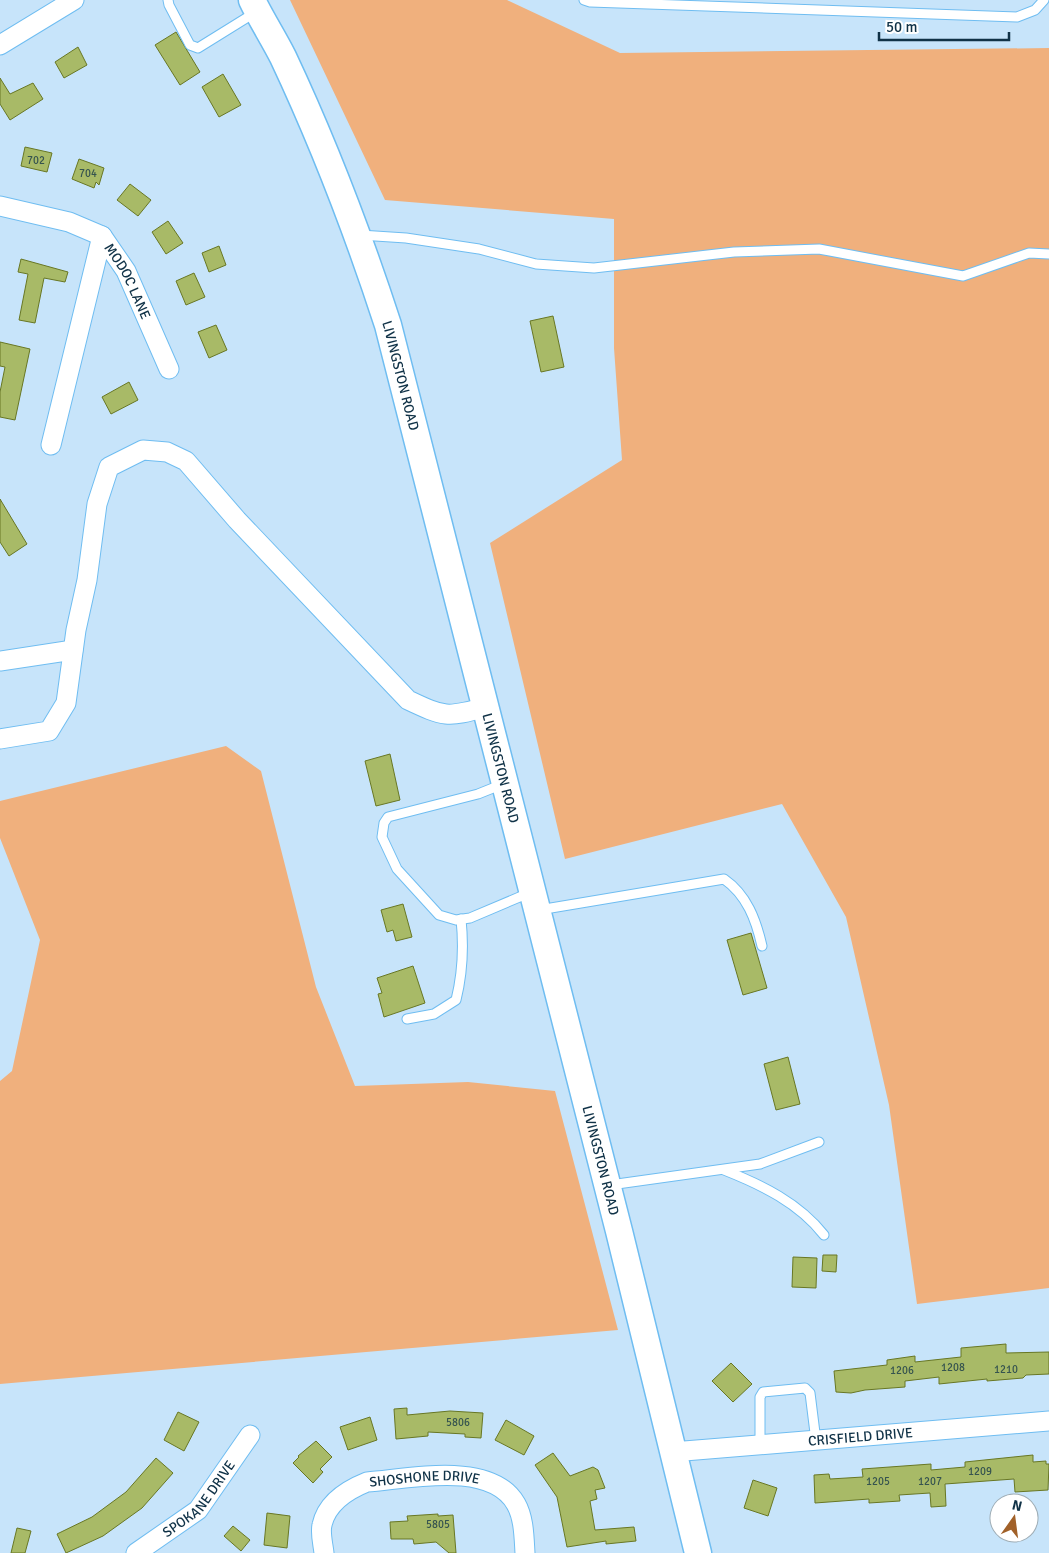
<svg xmlns="http://www.w3.org/2000/svg" width="1049" height="1553" font-family="Signika,sans-serif">
<style>
.green{fill:#f0b07d}
.building{fill:#a8ba67;stroke:#687724}
.lines{fill:none;stroke-linecap:round;stroke-linejoin:round}
.lane-casing{stroke:#6fbdf1;stroke-width:11}
.street-casing{stroke:#6fbdf1;stroke-width:21}
.secondary-casing{stroke:#6fbdf1;stroke-width:29}
.lane{stroke:#fff;stroke-width:9}
.street{stroke:#fff;stroke-width:19}
.secondary{stroke:#fff;stroke-width:26}
.labels{text-anchor:middle;dominant-baseline:central;stroke-width:4;stroke-linejoin:round;paint-order:stroke}
.number-label{font-size:11px;fill:#36544f}
.street-label{font-size:14px;fill:#103247;stroke:#fff}
</style>
<rect width="100%" height="100%" fill="#c7e4fa"/>
<!-- green -->
<g class="green">
<path d="M290,0H507L620,53L1049,48V1288L917,1304L889,1105L846,917L782,804L565,859L490,543L622,460L614,348V219L385,200Z"/>
<path d="M226,746L261,771L316,987L355,1086L468,1082L555,1091L618,1330L0,1384V1081L12,1071L40,940L0,838V801Z"/>
</g>
<!-- building -->
<g class="building">
<path d="M176,32L200,72L180,85L155,45Z"/>
<path d="M78,47L87,65L64,78L55,62Z"/>
<path d="M223,74L241,105L219,117L202,87Z"/>
<path d="M0,78L10,94L33,83L43,99L10,120L0,104Z"/>
<path d="M25,147L52,153L47,172L21,166Z"/>
<path d="M79,159L104,168L99,185L96,182L94,188L72,179Z"/>
<path d="M130,184L151,200L138,216L117,200Z"/>
<path d="M168,221L183,243L166,254L152,232Z"/>
<path d="M219,246L226,265L209,272L202,253Z"/>
<path d="M21,259L68,272L65,282L44,278L35,323L19,320L28,274L18,272Z"/>
<path d="M194,273L205,297L186,305L176,281Z"/>
<path d="M553,316L564,367L541,372L530,321Z"/>
<path d="M216,325L227,350L209,358L198,332Z"/>
<path d="M0,342L30,349L15,420L0,417V392L5,367L0,366Z"/>
<path d="M129,382L138,400L111,414L102,397Z"/>
<path d="M0,499L27,544L9,556L0,542Z"/>
<path d="M390,754L400,800L376,806L365,761Z"/>
<path d="M403,904L412,937L396,941L393,930L387,932L381,910Z"/>
<path d="M751,933L767,988L743,995L727,940Z"/>
<path d="M413,966L425,1003L384,1017L378,994L382,993L377,978Z"/>
<path d="M788,1057L800,1104L776,1110L764,1064Z"/>
<path d="M823,1255H837L836,1272L822,1271Z"/>
<path d="M793,1257L817,1258L816,1288L792,1287Z"/>
<path d="M1006,1344V1353L1049,1352V1374L1026,1375L1023,1378L987,1381V1379L939,1384V1377L905,1381V1387L865,1390L851,1393L836,1392L834,1371L887,1365V1360L915,1356V1362L961,1357V1348Z"/>
<path d="M731,1363L752,1384L733,1402L712,1381Z"/>
<path d="M407,1408V1415L450,1411L483,1413L481,1438L465,1437V1434L428,1432V1436L396,1439L394,1409Z"/>
<path d="M178,1412L199,1422L184,1451L164,1440Z"/>
<path d="M370,1417L377,1440L348,1450L340,1427Z"/>
<path d="M506,1420L534,1436L524,1455L495,1440Z"/>
<path d="M316,1441L332,1457L320,1469L323,1472L313,1483L293,1463L299,1457L298,1456Z"/>
<path d="M553,1453L570,1476L593,1467L598,1470L605,1488L595,1490L597,1499L590,1501L595,1530L634,1527L636,1541L606,1544V1541L567,1547L557,1497L535,1465Z"/>
<path d="M1033,1455V1462L1046,1461V1464H1049L1048,1490L1015,1492L1014,1479L945,1484L946,1506L931,1507L930,1493L899,1495L900,1501L869,1503V1499L815,1503L814,1475L829,1474L830,1479L863,1477L862,1469L931,1464V1470L965,1467V1462Z"/>
<path d="M156,1458L173,1473L142,1508L103,1536L66,1553L57,1534L92,1517L126,1492Z"/>
<path d="M753,1480L777,1488L768,1516L744,1508Z"/>
<path d="M267,1513L290,1516L287,1548L264,1545Z"/>
<path d="M438,1514V1516L453,1515L456,1553H449L436,1542L414,1544L413,1539H391L390,1522L408,1521L407,1516Z"/>
<path d="M233,1526L250,1540L241,1551L224,1536Z"/>
<path d="M17,1528L31,1531L25,1553H11Z"/>
</g>
<g class="lines">
<defs>
<g id="lane">
<path d="M168,0L169,5L190,45L198,48L256,12"/>
<path d="M584,0L590,2L1017,17L1035,10L1044,0"/>
<path d="M360,235L406,238L479,249L536,264L594,268L734,252L819,249L963,276L1029,253L1049,254"/>
<path d="M503,784L478,794L388,817L384,823L382,837L397,869L439,915L456,920L470,918L529,893"/>
<path d="M539,910L724,879C747,895 756,920 762,946"/>
<path d="M407,1019L434,1014L456,1000C463,972 464,948 461,919"/>
<path d="M724,1170C762,1185 799,1203 824,1235"/>
<path d="M610,1185L760,1164L819,1142"/>
<path d="M760,1445V1397L763,1392L805,1388L810,1393L816,1441"/>
</g>
<g id="street">
<path d="M0,45L74,0"/>
<path id="s1" d="M0,206L69,222L102,236L126,271L169,369"/>
<path d="M51,445L102,236"/>
<path d="M0,661L73,650"/>
<path d="M0,739L49,731L66,703L76,630L87,580L97,504L109,467L143,450L167,452L186,461L237,520L408,700C444,717 447,718 486,707"/>
<path id="s2" d="M672,1452L1049,1421"/>
<path id="s3" d="M136,1553L198,1510L250,1435"/>
<path id="s4" d="M324,1553C323,1544 320,1533 322,1525C327,1502 347,1490 367,1482C409,1479 491,1460 516,1504C524,1518 524,1537 525,1553"/>
</g>
<g id="secondary">
<path id="s5" d="M252,0C261,19 273,37 283,57C324,144 358,233 388,325L619,1231L698,1553"/>
</g>
</defs>
<!-- lane casing -->
<use href="#lane" class="lane-casing"/>
<!-- street casing -->
<use href="#street" class="street-casing"/>
<!-- secondary casing -->
<use href="#secondary" class="secondary-casing"/>
<!-- lane -->
<use href="#lane" class="lane"/>
<!-- street -->
<use href="#street" class="street"/>
<!-- secondary -->
<use href="#secondary" class="secondary"/>
</g>
<g class="labels">
<!-- number labels -->
<g class="number-label">
<text x="36" y="160">702</text>
<text x="88" y="173">704</text>
<text x="953" y="1367">1208</text>
<text x="1006" y="1369">1210</text>
<text x="902" y="1370">1206</text>
<text x="458" y="1422">5806</text>
<text x="980" y="1471">1209</text>
<text x="878" y="1481">1205</text>
<text x="930" y="1481">1207</text>
<text x="438" y="1524">5805</text>
</g>
<!-- street labels -->
<g class="street-label">
<text stroke="none"><textPath href="#s1" startOffset="159">MODOC LANE</textPath></text>
<text stroke="none"><textPath href="#s5" startOffset="405">LIVINGSTON ROAD</textPath></text>
<text stroke="none"><textPath href="#s5" startOffset="810">LIVINGSTON ROAD</textPath></text>
<text stroke="none"><textPath href="#s5" startOffset="1215">LIVINGSTON ROAD</textPath></text>
<text stroke="none"><textPath href="#s2" startOffset="189">CRISFIELD DRIVE</textPath></text>
<text stroke="none"><textPath href="#s4" startOffset="151">SHOSHONE DRIVE</textPath></text>
<text stroke="none"><textPath href="#s3" startOffset="84">SPOKANE DRIVE</textPath></text>
</g>
</g>
<!-- north arrow -->
<g transform="translate(1014 1518) rotate(14)"><circle r="24" fill="#ffffff" stroke="#9fadb5"/>
<path d="M0-4L9 19L0 12L-9 19Z" fill="#a16129"/>
<text y="-8" font-size="14" font-weight="bold" text-anchor="middle" fill="#103247">N</text>
</g>
<!-- scale -->
<path d="M879 32v8h130v-8" fill="none" stroke="#103247" stroke-width="2.5"/>
<text x="886" y="32" font-size="15" fill="#103247" stroke="#ffffff" stroke-width="4" paint-order="stroke">50 m</text>
</svg>
